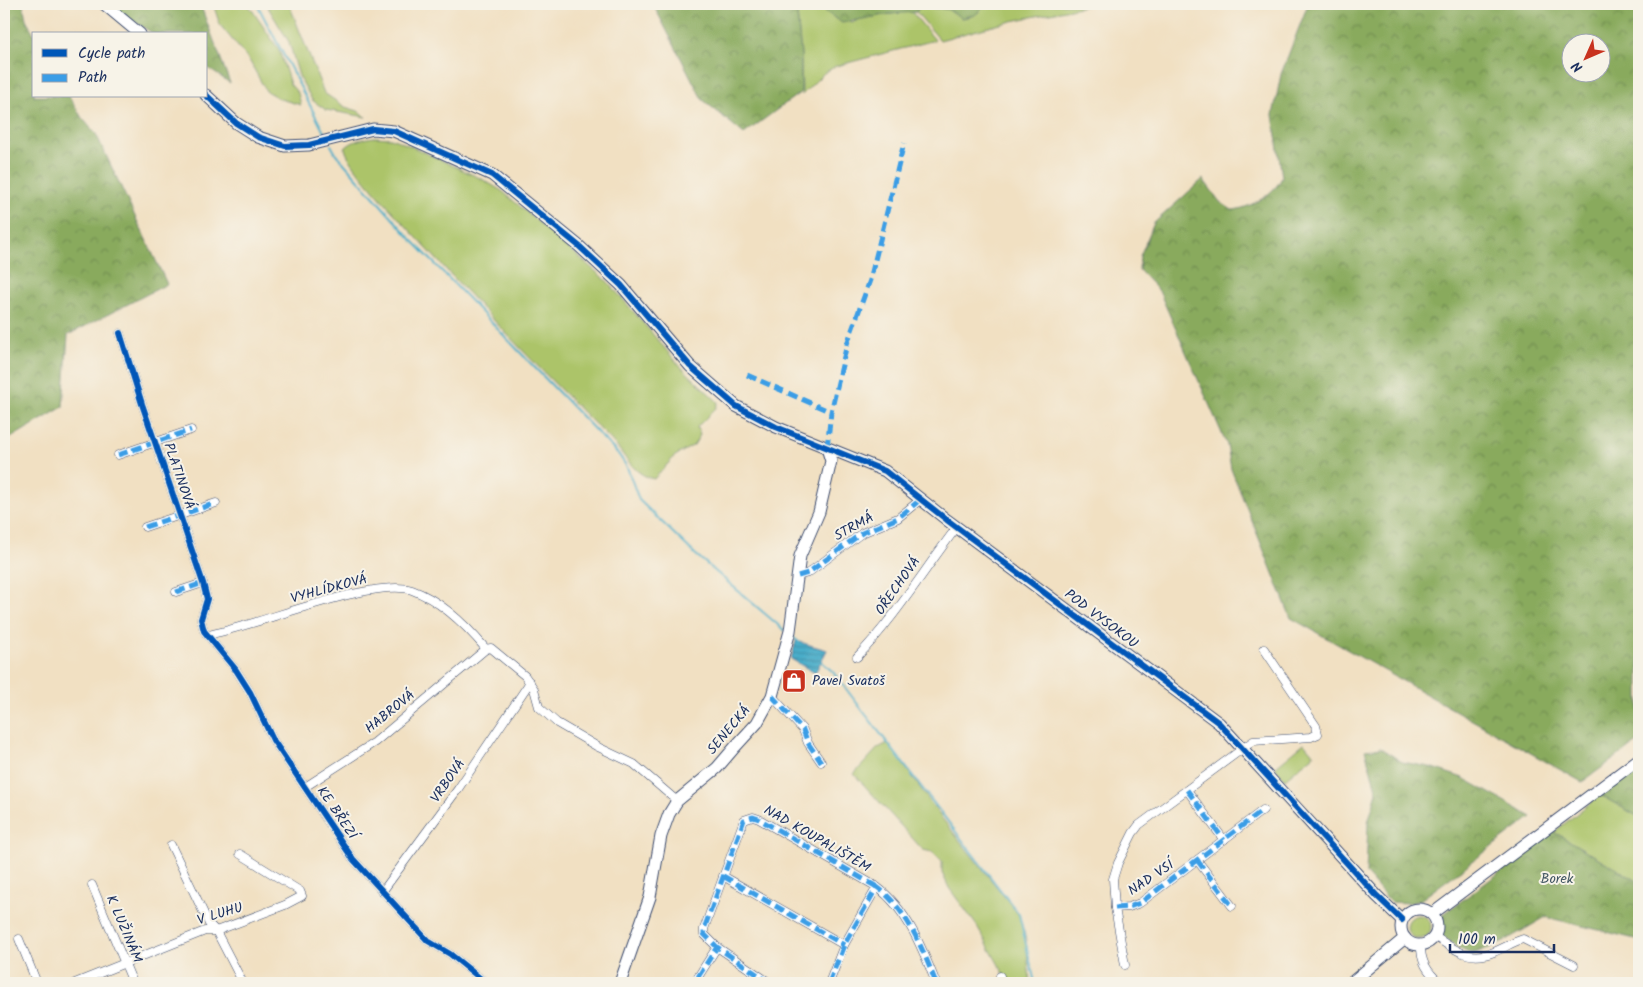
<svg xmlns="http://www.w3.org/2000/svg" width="1643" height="987" font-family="Kalam,sans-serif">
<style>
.grass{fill:#acc469;stroke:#647a64}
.forest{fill:url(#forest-crowns);stroke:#526c5e;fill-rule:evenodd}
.water{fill:url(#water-rules);stroke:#326e94}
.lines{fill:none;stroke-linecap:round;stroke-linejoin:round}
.stream{stroke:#4aadc9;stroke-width:2}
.street-casing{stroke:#3b4a6d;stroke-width:9}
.secondary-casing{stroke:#3b4a6d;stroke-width:13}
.street{stroke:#fff;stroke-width:8}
.secondary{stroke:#fff;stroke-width:11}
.quiet{stroke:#3b9de6;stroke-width:5;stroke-dasharray:10 5;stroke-linecap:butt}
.cycleway-casing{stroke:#f7f3e8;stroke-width:9}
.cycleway{stroke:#0057b8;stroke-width:6}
.labels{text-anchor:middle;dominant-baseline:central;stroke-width:4;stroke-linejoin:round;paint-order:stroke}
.street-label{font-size:14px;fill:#1b2f5e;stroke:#f7f3e8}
.poi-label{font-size:14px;fill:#1b2f5e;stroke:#f7f3e8;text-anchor:start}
.park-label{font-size:14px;fill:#3f5461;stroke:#f7f3e8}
</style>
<defs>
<pattern id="forest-crowns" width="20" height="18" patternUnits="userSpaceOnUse" patternTransform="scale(1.25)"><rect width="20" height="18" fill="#89aa5d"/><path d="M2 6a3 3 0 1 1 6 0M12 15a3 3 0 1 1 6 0" fill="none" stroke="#6f8b50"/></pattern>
<pattern id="water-rules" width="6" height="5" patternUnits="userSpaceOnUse" patternTransform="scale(1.25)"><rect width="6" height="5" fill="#4aadc9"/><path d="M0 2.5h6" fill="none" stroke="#3d8da6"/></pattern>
</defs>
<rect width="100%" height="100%" fill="#f7f3e8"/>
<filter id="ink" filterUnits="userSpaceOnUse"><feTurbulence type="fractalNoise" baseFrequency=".02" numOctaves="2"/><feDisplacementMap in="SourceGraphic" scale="10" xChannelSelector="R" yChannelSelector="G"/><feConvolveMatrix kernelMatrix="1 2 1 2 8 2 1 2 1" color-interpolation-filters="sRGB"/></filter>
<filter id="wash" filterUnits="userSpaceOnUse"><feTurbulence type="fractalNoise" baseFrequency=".0096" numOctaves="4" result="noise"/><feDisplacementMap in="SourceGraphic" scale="20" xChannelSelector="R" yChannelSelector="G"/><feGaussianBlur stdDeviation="1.12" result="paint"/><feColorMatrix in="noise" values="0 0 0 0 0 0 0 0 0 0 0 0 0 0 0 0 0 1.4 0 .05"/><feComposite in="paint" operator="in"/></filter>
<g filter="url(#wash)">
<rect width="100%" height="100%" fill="#f1e0c2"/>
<!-- grass -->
<g class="grass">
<path d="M213,4H248L279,50L290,84L298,93L301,105L280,99L266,91L249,60L220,25Z"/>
<path d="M266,4H289L324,93L345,107L358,111L366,117L326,110L312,100L299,76L289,42Z"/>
<path d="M987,4H1094L1012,21L940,40L916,12L920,7L947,9L962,18L975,15Z"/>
<path d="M800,6H817L852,23L860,19L911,11L935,40L836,66L824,73L802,95L801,55L797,13Z"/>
<path d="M375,137L391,138L406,144L482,179L502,191L608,282L680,366L718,402L716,408L697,427L700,435L694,445L675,456L654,479C633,475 624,453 610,439C540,370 472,298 405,225C393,212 346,162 345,148C353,140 365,138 375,137Z"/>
<path d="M888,743L941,817L1019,915L1026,939L1030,983H1009L977,926L949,888L942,873V861L932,852L923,850L854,774L878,748Z"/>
<path d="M1304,743L1314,755L1285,779L1275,767Z"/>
<path d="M1600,795L1639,817V882L1554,832Z"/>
<circle cx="1419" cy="927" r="12"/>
</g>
<!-- forest -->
<g class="forest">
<path d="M4,4H23L26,19L34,34V96H69L82,118L96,134L167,284L68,335L63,407L4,442Z"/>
<path d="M107,4H200L230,83L206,67V34H154Z"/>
<path d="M653,4H987L975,15L962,18L947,9L920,7L916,12L889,14L842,23L817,6H800L797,13L801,55V92L744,134L702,99Z"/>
<path d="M1308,4H1639V741L1582,782L1291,618L1231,469L1227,445L1159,291L1139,270L1140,256L1154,223L1203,179L1220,202L1232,210C1249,209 1276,193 1282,177L1273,115L1281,74ZM1600,42V72H1570V42Z"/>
<path d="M1381,748L1402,762L1430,767L1463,778L1532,817L1419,901L1408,903L1390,902L1366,874L1368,822L1377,792L1365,750Z"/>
<path d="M1639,765V817L1600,795Z"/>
<path d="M1554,832L1639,882V940L1546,917C1531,925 1488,953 1472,953C1465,953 1457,946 1451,943C1440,936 1438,929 1441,916Z"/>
</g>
<!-- water -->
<path class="water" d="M796,641L827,650L815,673L791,659Z"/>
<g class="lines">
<!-- stream -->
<g class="stream">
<path d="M257,4L326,136"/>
<path d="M331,145L336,154L410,238L619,455L627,467L639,500L695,554L784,630"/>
<path d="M794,638L800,643"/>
<path d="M821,661L833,672L1019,914L1035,983"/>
</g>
</g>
</g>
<g filter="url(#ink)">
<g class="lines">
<defs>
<g id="street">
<path d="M120,333L142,404L203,583L207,599L201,619L204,631L236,670L250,692L273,740L353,859L428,941L450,954L486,983"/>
<path d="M118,455L191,430"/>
<path d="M145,527L216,503"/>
<path d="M798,576L808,573L862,533L898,518L921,499"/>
<path d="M176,592L203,583"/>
<path d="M207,635C254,627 373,577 412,590C442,601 466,625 486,649L491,648L525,676L534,689L539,707L557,723L598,747L634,764L677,801"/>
<path d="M857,657C895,618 924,570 957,527"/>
<path d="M772,696L803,730L808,743L821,762"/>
<path d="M305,787L375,742L486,649"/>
<path d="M1187,790L1224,840"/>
<path d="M171,845L209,924L216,931L243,983"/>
<path d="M1197,860L1232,906"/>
<path d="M723,876L844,945"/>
<path d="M92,885L133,983"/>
<path d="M382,892L458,789L530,682"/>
<path d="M1115,908L1129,907L1140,903L1263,810"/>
<path d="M1434,936C1455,950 1469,962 1494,952C1504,948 1513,942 1523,939L1574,965"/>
<path d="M19,939L37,983"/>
<path d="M1421,944C1420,962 1428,972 1440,983"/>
<path d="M1125,965L1115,908L1113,879L1118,863L1133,833L1139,825L1253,741L1311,737L1318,734L1316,726L1264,649"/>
<path d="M1000,976L1002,983"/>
<path d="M698,977L717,947"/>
<path d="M75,983L205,931H216L285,905L302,896L300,891L240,854"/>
<path d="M770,983L717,947L704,934V929L744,820L753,817L759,819L877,887"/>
<path d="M829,983L844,945L877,887C907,909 923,950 936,983"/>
</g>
<g id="secondary">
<path d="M104,4L140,34"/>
<path d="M206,95L236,123L258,137L285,146L309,145L373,129L394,131L492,175L579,246L621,285L690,366L736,406L776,427L885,471L947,520L1219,723L1377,896L1402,920"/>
<circle cx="1419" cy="927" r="18"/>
<path d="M1432,914L1639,759"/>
<path d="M620,983L650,897L661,836L669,814L677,801L717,768L735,747L757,723L772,696L790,631L800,556L819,512L831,461L827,448"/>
<path d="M1351,983L1405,938"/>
</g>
</defs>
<!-- street casing -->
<use href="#street" class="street-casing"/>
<!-- secondary casing -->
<use href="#secondary" class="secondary-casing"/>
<!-- street -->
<use href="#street" class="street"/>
<!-- secondary -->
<use href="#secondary" class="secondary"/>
<!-- quiet -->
<g class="quiet">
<path d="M747,375L831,412"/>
<path d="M827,448L831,412L847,344L870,280L904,143"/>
<path d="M118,455L191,430"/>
<path d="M145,527L216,503"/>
<path d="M798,576L808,573L862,533L898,518L921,499"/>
<path d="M176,592L203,583"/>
<path d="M772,696L803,730L808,743L821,762"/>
<path d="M1187,790L1224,840"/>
<path d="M1197,860L1232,906"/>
<path d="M723,876L844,945"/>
<path d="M1115,908L1129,907L1140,903L1263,810"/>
<path d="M698,977L717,947"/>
<path d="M770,983L717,947L704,934V929L744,820L753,817L759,819L877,887"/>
<path d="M829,983L844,945L877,887C907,909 923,950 936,983"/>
</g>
<defs>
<g id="cycleway">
<path d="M206,95L236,123L258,137L285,146L309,145L373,129L394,131L492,175L579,246L621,285L690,366L736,406L776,427L885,471L947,520L1219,723L1377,896L1402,920"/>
<path d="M120,333L142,404L203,583L207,599L201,619L204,631L236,670L250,692L273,740L353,859L428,941L450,954L486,983"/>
</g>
</defs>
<!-- cycleway casing -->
<use href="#cycleway" class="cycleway-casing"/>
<!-- cycleway -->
<use href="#cycleway" class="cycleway"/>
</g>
</g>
<!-- icons -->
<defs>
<symbol id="shop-square" viewBox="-11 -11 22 22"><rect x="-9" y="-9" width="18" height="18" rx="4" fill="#c8321e" stroke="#f7f3e8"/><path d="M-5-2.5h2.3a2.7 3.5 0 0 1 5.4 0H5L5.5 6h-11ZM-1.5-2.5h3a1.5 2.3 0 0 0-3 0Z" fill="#fff"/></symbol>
</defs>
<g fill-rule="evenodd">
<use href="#shop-square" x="780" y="667" width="28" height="28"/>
</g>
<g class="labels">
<!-- street labels -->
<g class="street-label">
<text transform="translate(179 476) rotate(71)">PLATINOVÁ</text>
<text transform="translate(854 527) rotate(-29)">STRMÁ</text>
<text transform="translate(898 586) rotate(-55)">OŘECHOVÁ</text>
<text transform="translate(329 589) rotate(-15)">VYHLÍDKOVÁ</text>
<text transform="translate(1101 619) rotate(37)">POD VYSOKOU</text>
<text transform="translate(390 712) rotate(-39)">HABROVÁ</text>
<text transform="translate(729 730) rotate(-50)">SENECKÁ</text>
<text transform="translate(448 781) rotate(-55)">VRBOVÁ</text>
<text transform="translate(337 813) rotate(56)">KE BŘEZÍ</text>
<text transform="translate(817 839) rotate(30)">NAD KOUPALIŠTĚM</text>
<text transform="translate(1151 878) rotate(-34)">NAD VSÍ</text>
<text transform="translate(220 914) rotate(-17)">V LUHU</text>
<text transform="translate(124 929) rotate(67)">K LUŽINÁM</text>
</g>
<!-- poi labels -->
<g class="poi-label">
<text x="812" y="681">Pavel Svatoš</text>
</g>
<!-- park labels -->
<g class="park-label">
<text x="1557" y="879">Borek</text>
</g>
</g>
<!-- margin -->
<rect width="1643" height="987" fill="none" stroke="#f7f3e8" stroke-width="20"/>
<!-- legend -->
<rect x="32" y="32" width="175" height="65" fill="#f7f3e8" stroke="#9fa5b1"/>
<rect x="42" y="49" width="25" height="8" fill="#0057b8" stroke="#9fa5b1"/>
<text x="78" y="58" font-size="15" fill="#1b2f5e">Cycle path</text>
<rect x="42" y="74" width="25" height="8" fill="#3b9de6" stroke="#9fa5b1"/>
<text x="78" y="82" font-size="15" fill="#1b2f5e">Path</text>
<!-- north arrow -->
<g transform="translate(1586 58) rotate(225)"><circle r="24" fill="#f7f3e8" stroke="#9fa5b1"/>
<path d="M0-4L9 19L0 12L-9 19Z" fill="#c8321e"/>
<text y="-8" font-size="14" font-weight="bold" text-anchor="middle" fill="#1b2f5e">N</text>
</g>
<!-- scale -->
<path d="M1450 944v8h104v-8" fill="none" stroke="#1b2f5e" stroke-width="2.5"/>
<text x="1458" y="944" font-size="15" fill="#1b2f5e" stroke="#f7f3e8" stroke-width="4" paint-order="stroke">100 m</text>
</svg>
